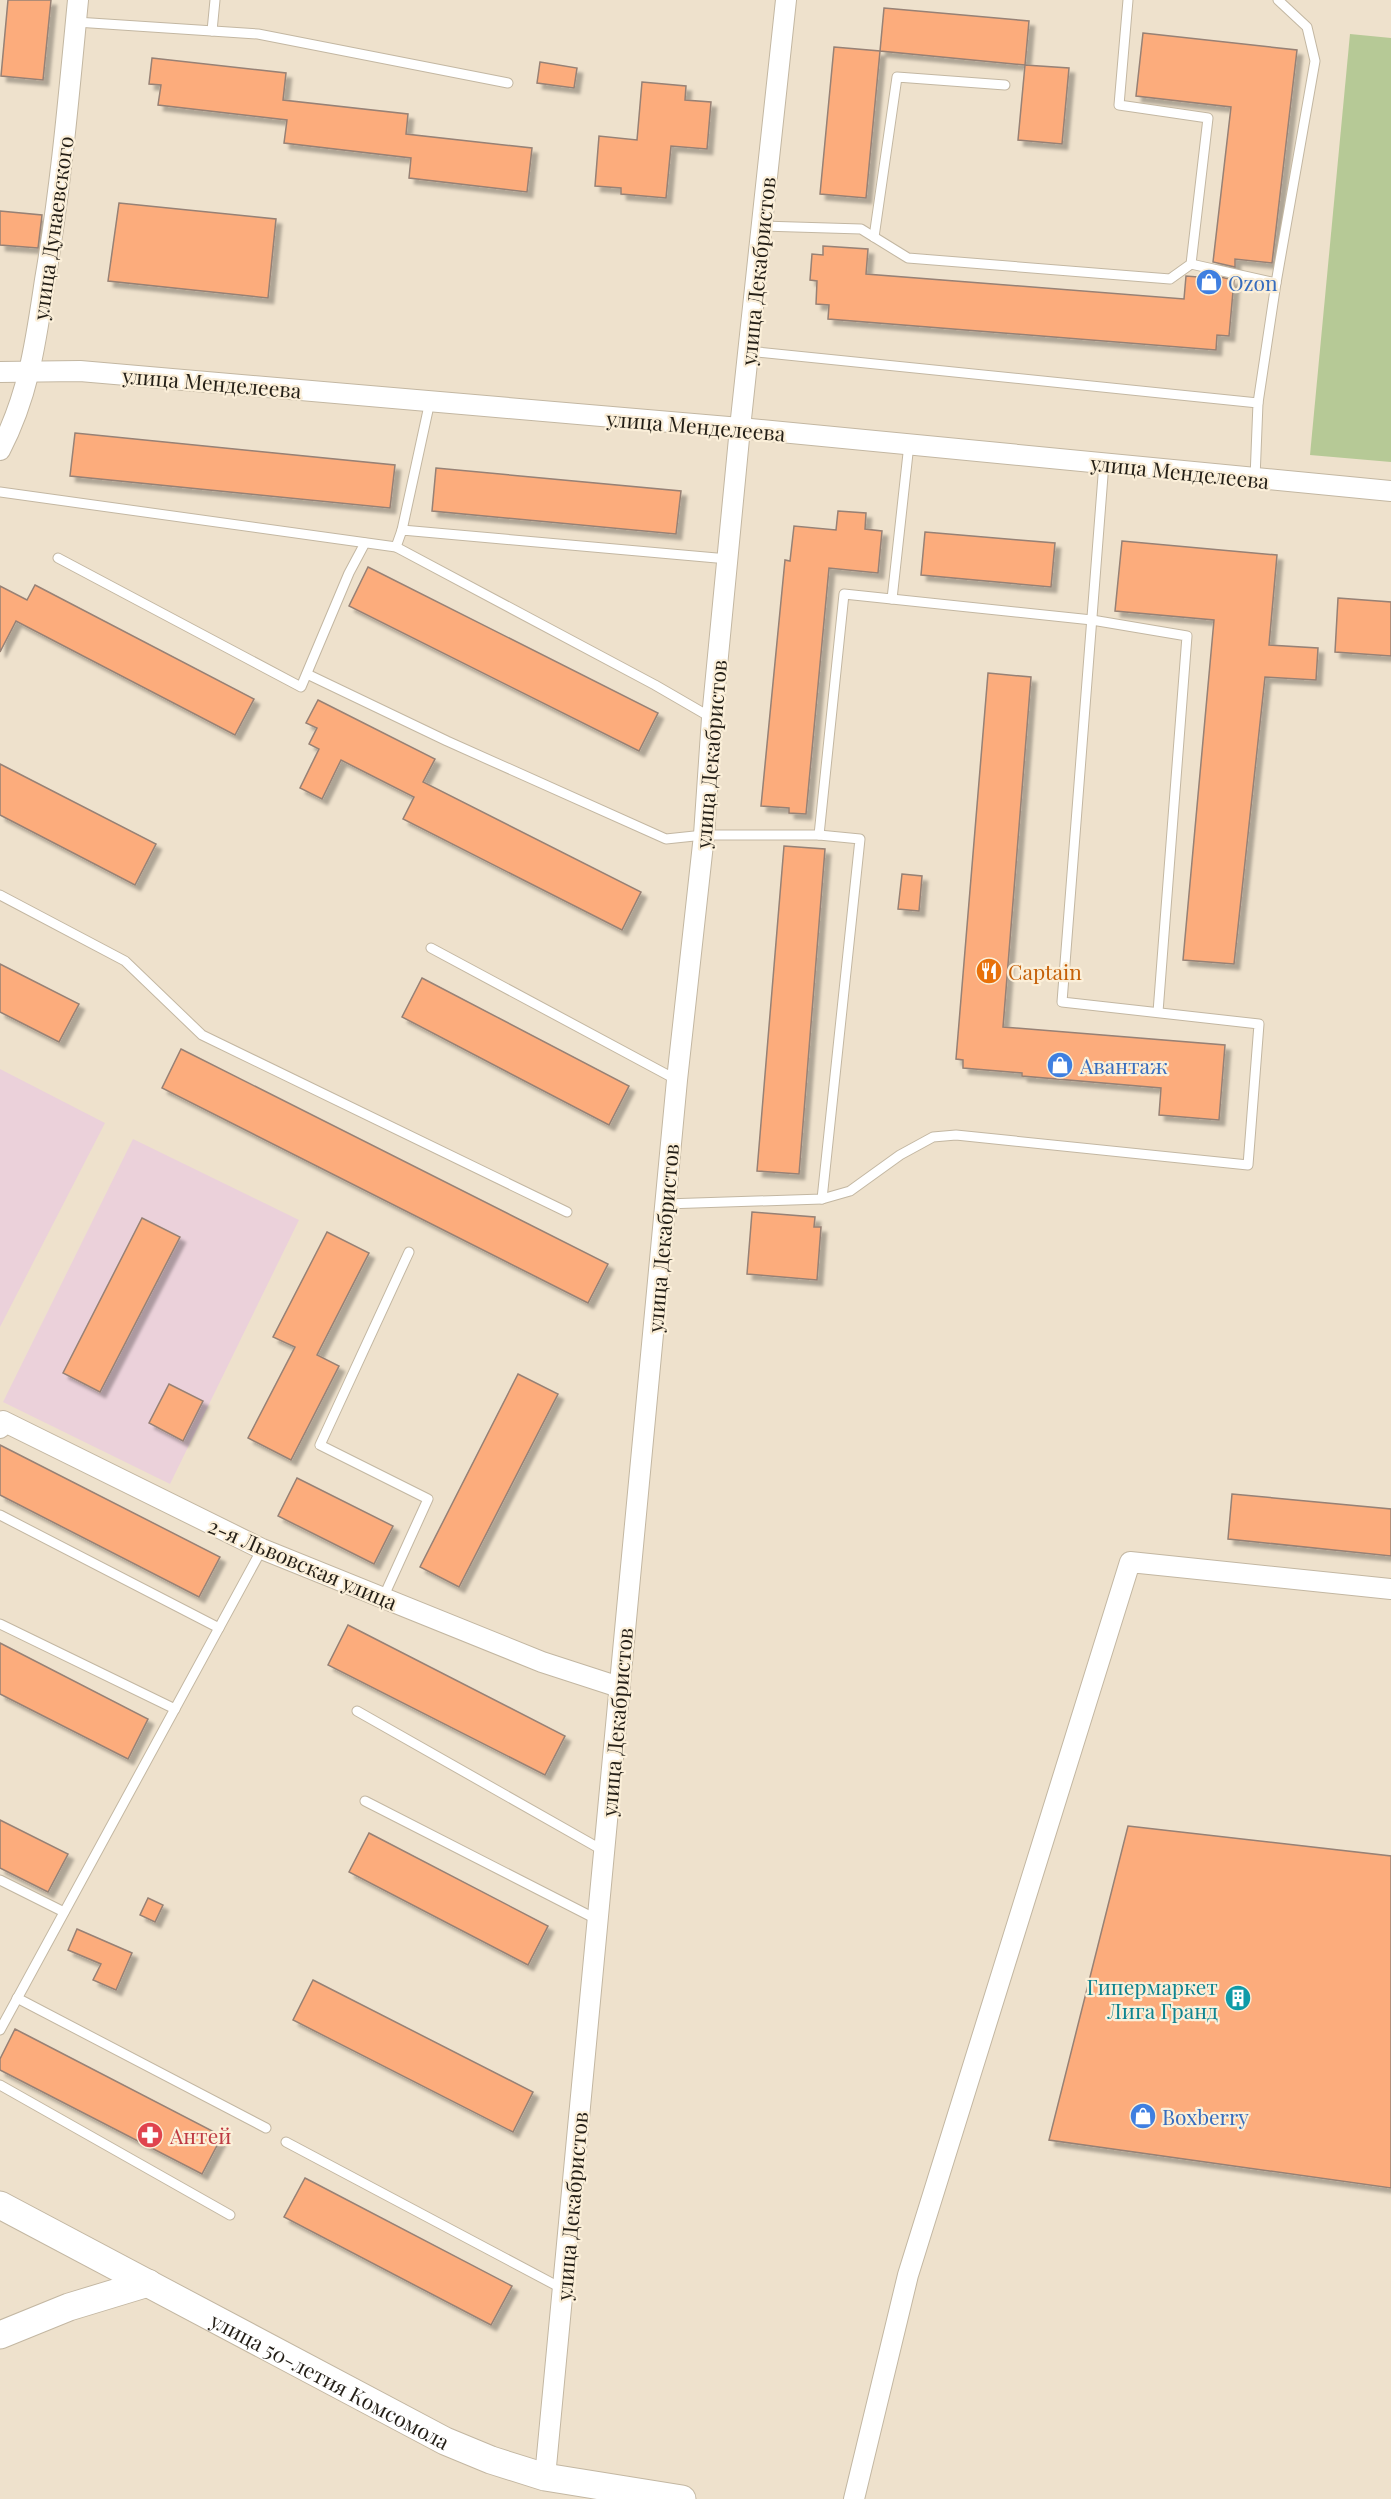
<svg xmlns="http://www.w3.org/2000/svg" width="1391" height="2499" font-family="'Playfair Display',serif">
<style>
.education{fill:#ebd1da}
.green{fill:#b6c996}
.building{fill:#fcac7b;stroke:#978175;stroke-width:1.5;filter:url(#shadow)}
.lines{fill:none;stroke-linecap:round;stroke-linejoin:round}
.lane-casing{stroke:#c3b7a2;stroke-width:11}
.street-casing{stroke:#c3b7a2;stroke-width:22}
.secondary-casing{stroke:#c3b7a2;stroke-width:29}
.lane{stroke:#fff;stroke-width:9}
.street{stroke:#fff;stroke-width:20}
.secondary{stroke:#fff;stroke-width:27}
.labels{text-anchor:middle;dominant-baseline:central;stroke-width:4.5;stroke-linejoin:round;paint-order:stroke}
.street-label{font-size:21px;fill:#231e16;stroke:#fbefd9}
.shop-label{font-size:21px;fill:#366cbe;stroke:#fbefd9;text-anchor:start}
.food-label{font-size:21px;fill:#c56008;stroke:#fbefd9;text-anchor:start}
.culture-label{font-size:21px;fill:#0d838f;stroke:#fbefd9;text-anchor:end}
.health-label{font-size:21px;fill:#be3a42;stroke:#fbefd9;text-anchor:start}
</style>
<defs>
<filter id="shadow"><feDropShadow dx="5.5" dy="5.5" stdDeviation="1.5" flood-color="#0004"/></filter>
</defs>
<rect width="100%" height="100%" fill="#eee1cc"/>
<!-- education -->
<g class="education">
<path d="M0,1069L105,1123L0,1327Z"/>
<path d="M133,1139L299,1220L170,1484L3,1402Z"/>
</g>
<!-- green -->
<path class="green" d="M1350,34L1391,38V462L1310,455Z"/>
<!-- building -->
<g class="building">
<path d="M8,0H51L43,80L1,76Z"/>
<path d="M884,8L1029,21L1025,65L880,51Z"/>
<path d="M1143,33L1297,50L1272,263L1235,259V267L1213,262L1231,107L1136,96Z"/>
<path d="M834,47L880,51L866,198L820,194Z"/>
<path d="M152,58L286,73L283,100L408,114L406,134L532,148L527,192L409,178L411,158L284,143L287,120L158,105L161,85L149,84Z"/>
<path d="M540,62L577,68L574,88L537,83Z"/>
<path d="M1025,65L1069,68L1062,144L1018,140Z"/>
<path d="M642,82L686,86L685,100L711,102L707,149L671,146L666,198L621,194V188L595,186L599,136L637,140Z"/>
<path d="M119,203L276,219L268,298L108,281Z"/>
<path d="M0,211L42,215L38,248L0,245Z"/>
<path d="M823,246L868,249L866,274L1184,299L1186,276L1211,278V275L1234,280L1229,336L1217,335L1216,350L828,319L829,305L816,304L817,281L810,280L812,254L823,255Z"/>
<path d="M75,433L395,465L390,508L70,476Z"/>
<path d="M436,468L681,491L676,534L432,511Z"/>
<path d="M838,511L866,513L865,529L882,531L878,573L829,568L806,814L789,813V808L761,806L785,560L790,561L794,526L836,530Z"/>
<path d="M925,532L1055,543L1051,587L921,575Z"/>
<path d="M1122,541L1277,555L1269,645L1318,648L1316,680L1265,677L1234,964L1183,960L1214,620L1115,611Z"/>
<path d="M368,567L658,713L639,751L349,606Z"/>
<path d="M35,585L254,699L235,735L16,621L0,652V586L27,600Z"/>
<path d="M1338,598L1391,602V656L1335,652Z"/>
<path d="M988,673L1031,677L1003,1027L1225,1045L1219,1120L1159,1115L1161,1088L1022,1076V1073L963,1068V1060L956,1059Z"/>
<path d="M318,700L435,759L423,782L641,892L622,930L403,819L414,797L341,760L322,799L300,788L319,749L309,744L317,728L306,723Z"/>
<path d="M0,764L156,844L135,885L0,815Z"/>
<path d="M784,846L825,849L799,1174L757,1171Z"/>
<path d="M902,874L922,876L919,911L898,909Z"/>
<path d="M0,964L79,1004L59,1042L0,1012Z"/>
<path d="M422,978L629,1086L609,1125L402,1017Z"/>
<path d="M181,1049L608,1264L588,1303L162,1088Z"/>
<path d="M752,1212L815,1217L814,1227H821L817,1280L747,1274Z"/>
<path d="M142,1218L180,1237L100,1392L63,1373Z"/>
<path d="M327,1232L369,1253L317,1355L339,1366L291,1460L248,1438L295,1347L273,1337Z"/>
<path d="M518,1374L558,1394L459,1587L420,1567Z"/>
<path d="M169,1384L203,1401L183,1441L149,1423Z"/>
<path d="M0,1445L220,1557L199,1597L0,1495Z"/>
<path d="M297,1478L393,1526L374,1564L278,1516Z"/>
<path d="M1232,1494L1391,1509V1556L1228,1539Z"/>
<path d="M348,1625L565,1736L545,1775L328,1665Z"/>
<path d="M0,1643L148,1719L128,1759L0,1694Z"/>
<path d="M0,1820L68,1854L48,1892L0,1868Z"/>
<path d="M1128,1826L1391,1856V2188L1049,2140Z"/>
<path d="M369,1833L548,1926L528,1965L349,1872Z"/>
<path d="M148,1898L163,1905L155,1922L140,1915Z"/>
<path d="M77,1929L132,1953L116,1990L93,1980L101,1964L68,1950Z"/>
<path d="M313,1980L533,2092L513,2132L293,2020Z"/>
<path d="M15,2029L222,2136L202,2174L0,2070V2059Z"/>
<path d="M305,2178L512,2286L491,2325L284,2217Z"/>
</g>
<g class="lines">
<defs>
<g id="lane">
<path d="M76,22L258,34L508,83"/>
<path d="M212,31L215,0"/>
<path d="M762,226L861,229L908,258L1170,279L1191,264L1208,118L1119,105L1128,0"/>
<path d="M874,237L897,77L1005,85"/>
<path d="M1191,264L1276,283L1258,403"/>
<path d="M1276,283L1315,61L1307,27L1278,0"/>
<path d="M748,351L1258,403L1255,478"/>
<path d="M0,492L396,547L655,685L712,718"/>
<path d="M402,530L430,401"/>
<path d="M396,547L402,530L728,559"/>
<path d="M58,558L301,687L349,573L365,543"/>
<path d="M892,599L909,444"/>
<path d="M307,674L447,741L666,839L704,835H819L844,594L1092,620L1187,636L1158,1012"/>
<path d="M819,835L860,839L822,1199"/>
<path d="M0,895L125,961L202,1035L567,1212"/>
<path d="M431,948L677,1080"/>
<path d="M665,1204L822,1199L850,1191L900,1155L933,1137L956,1135L1248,1165L1259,1024L1062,1002L1104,463"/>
<path d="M0,1515L219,1628"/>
<path d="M383,1598L428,1499L320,1445L409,1252"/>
<path d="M0,1624L175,1709"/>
<path d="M357,1711L604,1851"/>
<path d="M365,1801L598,1920"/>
<path d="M0,1880L64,1912"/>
<path d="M17,1998L266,2128"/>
<path d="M0,2030L262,1549"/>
<path d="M0,2085L230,2215"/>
<path d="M286,2142L563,2289"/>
</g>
<g id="street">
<path d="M0,372L80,371L740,428L1391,491"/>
<path d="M0,450C29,395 36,340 45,280C61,187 69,94 78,0"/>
<path d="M0,1428L3,1421L262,1549L542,1662L619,1687"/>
<path d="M545,2477L677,1080L704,835L712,718L740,428L786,0"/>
<path d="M854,2499L908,2275L1130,1562L1391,1589"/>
</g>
<g id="secondary">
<path id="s1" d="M0,2205L445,2441L491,2460L545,2477L682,2499"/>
<path d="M0,2335L69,2307L148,2283"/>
</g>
</defs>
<!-- lane casing -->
<use href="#lane" class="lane-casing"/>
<!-- street casing -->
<use href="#street" class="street-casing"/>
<!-- secondary casing -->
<use href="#secondary" class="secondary-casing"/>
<!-- lane -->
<use href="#lane" class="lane"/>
<!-- street -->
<use href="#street" class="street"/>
<!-- secondary -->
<use href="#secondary" class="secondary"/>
</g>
<!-- icons -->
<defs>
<symbol id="shop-disc" viewBox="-11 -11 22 22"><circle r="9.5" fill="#3f7fe0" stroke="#fbefd9"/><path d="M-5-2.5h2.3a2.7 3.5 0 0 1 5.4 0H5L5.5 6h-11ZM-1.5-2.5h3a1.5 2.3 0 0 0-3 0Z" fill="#fff"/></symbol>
<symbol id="restaurant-disc" viewBox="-11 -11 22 22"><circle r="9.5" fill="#e8710a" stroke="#fbefd9"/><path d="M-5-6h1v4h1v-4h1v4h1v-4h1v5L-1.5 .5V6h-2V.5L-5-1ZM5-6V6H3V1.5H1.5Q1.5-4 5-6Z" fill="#fff"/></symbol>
<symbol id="building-disc" viewBox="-11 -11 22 22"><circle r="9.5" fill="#0f9aa8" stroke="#fbefd9"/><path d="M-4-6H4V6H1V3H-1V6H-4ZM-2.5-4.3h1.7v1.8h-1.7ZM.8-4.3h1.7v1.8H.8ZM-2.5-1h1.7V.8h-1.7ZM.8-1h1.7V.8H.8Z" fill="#fff"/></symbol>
<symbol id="pharmacy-disc" viewBox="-11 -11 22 22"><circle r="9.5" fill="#e0444e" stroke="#fbefd9"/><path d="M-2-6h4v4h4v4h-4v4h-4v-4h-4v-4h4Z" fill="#fff"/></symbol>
</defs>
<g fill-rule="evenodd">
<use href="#shop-disc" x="1194" y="267" width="30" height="30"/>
<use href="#restaurant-disc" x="974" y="956" width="30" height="30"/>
<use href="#shop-disc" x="1045" y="1050" width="30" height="30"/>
<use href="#building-disc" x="1223" y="1983" width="30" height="30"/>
<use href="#shop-disc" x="1128" y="2101" width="30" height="30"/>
<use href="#pharmacy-disc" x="135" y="2120" width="30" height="30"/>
</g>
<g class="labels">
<!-- street labels -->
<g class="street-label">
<text transform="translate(52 228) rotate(-82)">улица Дунаевского</text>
<text transform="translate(757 271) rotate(-84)">улица Декабристов</text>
<text transform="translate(212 382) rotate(5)">улица Менделеева</text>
<text transform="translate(696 425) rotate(5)">улица Менделеева</text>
<text transform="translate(1180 471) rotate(6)">улица Менделеева</text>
<text transform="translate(710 754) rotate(-85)">улица Декабристов</text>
<text transform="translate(662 1238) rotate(-85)">улица Декабристов</text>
<text transform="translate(303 1563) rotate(23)">2-я Львовская улица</text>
<text transform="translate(616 1722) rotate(-85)">улица Декабристов</text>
<text transform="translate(571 2206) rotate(-85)">улица Декабристов</text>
<text stroke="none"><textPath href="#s1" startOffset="374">улица 50-летия Комсомола</textPath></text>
</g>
<!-- shop labels -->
<g class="shop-label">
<text x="1228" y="282">Ozon</text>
<text x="1080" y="1065">Авантаж</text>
<text x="1162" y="2116">Boxberry</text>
</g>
<!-- food labels -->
<g class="food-label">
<text x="1008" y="971">Captain</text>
</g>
<!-- culture labels -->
<g class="culture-label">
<text x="1218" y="1986">Гипермаркет<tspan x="1218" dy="24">Лига Гранд</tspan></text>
</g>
<!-- health labels -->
<g class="health-label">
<text x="170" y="2135">Антей</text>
</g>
</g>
</svg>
